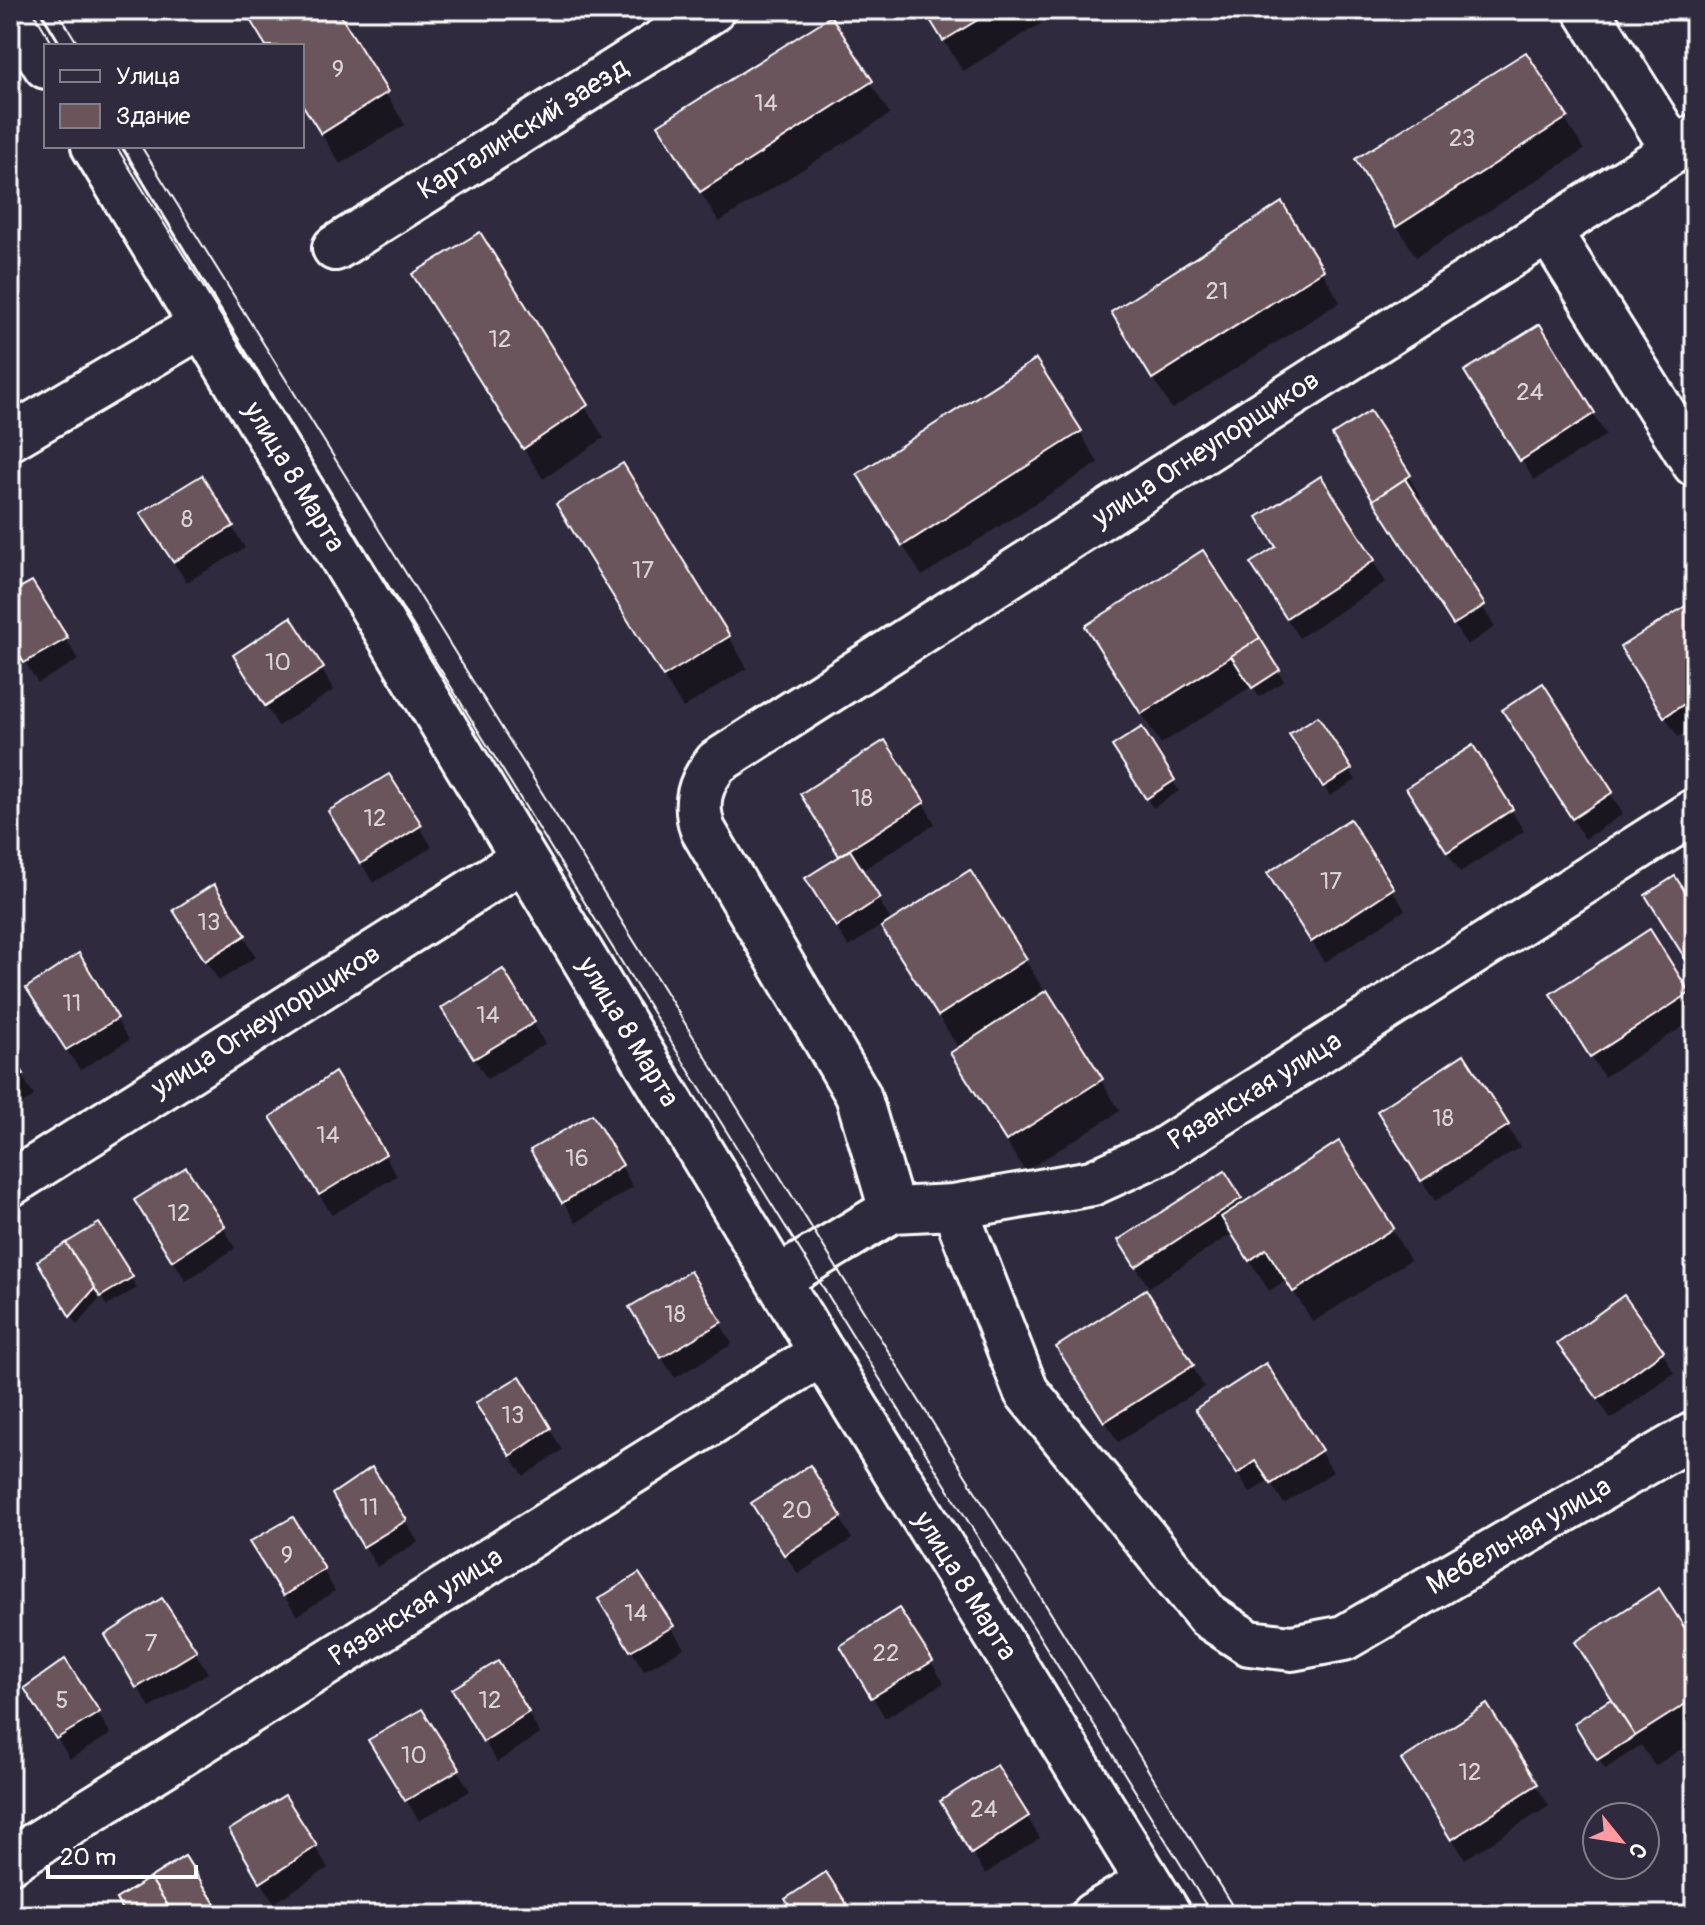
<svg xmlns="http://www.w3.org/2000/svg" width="1705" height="1925" font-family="Pangolin,sans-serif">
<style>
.shadow{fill:#0007}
.building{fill:#6b555b;stroke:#fff;stroke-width:2}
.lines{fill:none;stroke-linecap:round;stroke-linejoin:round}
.minor-casing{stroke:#fff;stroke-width:50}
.minor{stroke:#2f2a3d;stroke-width:44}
.tram{stroke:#fff;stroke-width:2}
.labels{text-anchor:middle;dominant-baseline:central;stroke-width:6;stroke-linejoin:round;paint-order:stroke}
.number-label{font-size:24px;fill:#dad4d6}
.street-label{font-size:28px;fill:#fff;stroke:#2f2a3d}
</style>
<rect width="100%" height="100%" fill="#2f2a3d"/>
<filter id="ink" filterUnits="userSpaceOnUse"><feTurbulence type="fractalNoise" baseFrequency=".0125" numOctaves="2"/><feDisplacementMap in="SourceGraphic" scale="16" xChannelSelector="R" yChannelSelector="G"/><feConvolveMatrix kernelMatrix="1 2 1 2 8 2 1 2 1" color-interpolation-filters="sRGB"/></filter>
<g filter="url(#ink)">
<!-- shadow -->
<g class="shadow">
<path d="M245,10H335L405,125L340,164L302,102V46H267Z"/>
<path d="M925,10H1063L963,71Z"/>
<path d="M830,19L890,114L719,222L679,157Z"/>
<path d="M1525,55L1584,150L1416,257L1376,191Z"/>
<path d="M10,226L22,246L10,253Z"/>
<path d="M479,235L604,438L543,479L433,306Z"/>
<path d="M1322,271L1340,302L1172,409L1132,344Z"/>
<path d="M1539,327L1606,435L1534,480L1479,392Z"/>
<path d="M1369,414L1421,497L1416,501L1495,627L1467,645L1347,457Z"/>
<path d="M1080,432L1098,463L922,576L878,506Z"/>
<path d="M201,477L245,548L187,582L155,535Z"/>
<path d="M1320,479L1386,582L1299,638L1265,585L1278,548Z"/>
<path d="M576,536L729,637L747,668L683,708Z"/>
<path d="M1202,552L1284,681L1259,697L1252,686L1161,744L1106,658Z"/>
<path d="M10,596L66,639L78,660L38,683L10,638Z"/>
<path d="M1695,602V726L1678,737L1635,669Z"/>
<path d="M291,620L334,690L278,726L248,677Z"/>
<path d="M1543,686L1623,814L1585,839L1517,731Z"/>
<path d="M1317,718L1356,780L1330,796L1298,744Z"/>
<path d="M1141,730L1179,791L1153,808L1120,756Z"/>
<path d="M1472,748L1524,831L1460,872L1421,810Z"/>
<path d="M389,777L432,847L373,883L331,811Z"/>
<path d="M923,803L935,824L861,871L892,922L1025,960L1120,1111L1025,1171L970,1085L959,1049L882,925L849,947L819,900L841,857L815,815Z"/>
<path d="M1350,822L1405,910L1325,962L1282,895Z"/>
<path d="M187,932L244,936L256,957L219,981Z"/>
<path d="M503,972L545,1044L487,1079L456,1029Z"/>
<path d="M1689,994L1695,1005V1019L1604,1077L1565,1015Z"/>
<path d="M40,1010L116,1019L129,1040L80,1070Z"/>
<path d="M10,1055L34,1096L10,1112Z"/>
<path d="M1464,1057L1520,1147L1435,1201L1391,1132Z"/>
<path d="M335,1075L397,1176L332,1215L284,1139Z"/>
<path d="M533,1151L621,1166L633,1187L576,1223Z"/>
<path d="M1225,1174L1244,1204L1392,1229L1410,1260L1313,1322L1286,1280L1269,1291L1233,1233L1149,1287L1133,1262Z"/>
<path d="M149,1221L223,1227L235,1248L186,1281Z"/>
<path d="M99,1226L137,1288L107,1306L101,1297L77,1325L40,1262Z"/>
<path d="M720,1323L732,1344L675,1378L643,1329Z"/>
<path d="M1560,1344L1662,1352L1674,1373L1611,1419Z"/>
<path d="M10,1355L20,1374L10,1380Z"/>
<path d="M1266,1365L1333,1472L1284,1504L1269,1480L1250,1493L1210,1430Z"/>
<path d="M1192,1366L1204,1387L1118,1442L1071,1368Z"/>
<path d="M490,1425L550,1429L562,1450L524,1476Z"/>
<path d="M372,1470L418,1542L377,1567L335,1495Z"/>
<path d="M840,1518L852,1539L798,1574L766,1525Z"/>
<path d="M264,1564L323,1570L335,1591L297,1616Z"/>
<path d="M638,1576L684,1648L644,1671L613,1621Z"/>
<path d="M162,1601L208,1673L150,1708L108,1635Z"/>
<path d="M843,1646L931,1662L944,1683L885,1718Z"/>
<path d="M1695,1648V1740L1655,1766L1641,1745L1605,1769L1577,1724Z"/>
<path d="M64,1662L111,1734L70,1759L39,1709Z"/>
<path d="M454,1690L528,1713L540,1734L497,1762Z"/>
<path d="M1487,1707L1549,1806L1465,1859L1416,1782Z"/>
<path d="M422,1711L470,1791L419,1821L383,1762Z"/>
<path d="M996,1767L1040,1838L985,1874L942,1802Z"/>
<path d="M284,1797L328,1868L274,1903L231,1830Z"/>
<path d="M184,1859L219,1915H127Z"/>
</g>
<!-- building -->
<g class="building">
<path d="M244,10H337L388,92L321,134L302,104V46H266Z"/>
<path d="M924,10H994L943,41Z"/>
<path d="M831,16L873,81L700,192L658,125Z"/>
<path d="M1526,52L1568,117L1396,227L1355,159Z"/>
<path d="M1282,202L1324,270L1152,379L1111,312Z"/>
<path d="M480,232L588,405L523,449L412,274Z"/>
<path d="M1540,324L1595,413L1520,461L1464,371Z"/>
<path d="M1036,359L1082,431L902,546L857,474Z"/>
<path d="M1370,411L1411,475L1373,500L1332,435Z"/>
<path d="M623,463L730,636L663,677L556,504Z"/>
<path d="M202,475L234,526L173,562L140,513Z"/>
<path d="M1321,476L1375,560L1286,618L1250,563L1276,547L1257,517Z"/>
<path d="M1405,479L1485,605L1453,625L1373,500Z"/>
<path d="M1203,550L1260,638L1141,714L1085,626Z"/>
<path d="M32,581L68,638L24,663L10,640V593Z"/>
<path d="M1695,600V697L1664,717L1620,647Z"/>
<path d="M291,617L324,668L265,706L233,655Z"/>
<path d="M1260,638L1280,670L1252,688L1231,656Z"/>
<path d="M1543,683L1613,792L1572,819L1502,710Z"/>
<path d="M1318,716L1352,769L1323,787L1289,734Z"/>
<path d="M1142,727L1175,780L1146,799L1112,746Z"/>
<path d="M885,740L925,802L839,856L800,794Z"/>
<path d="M1473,745L1513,809L1447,852L1406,788Z"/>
<path d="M389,774L422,825L360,864L328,811Z"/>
<path d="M1350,819L1394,888L1311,942L1267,873Z"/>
<path d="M850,850L880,898L836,927L805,878Z"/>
<path d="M970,870L1027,959L938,1016L881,927Z"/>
<path d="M1675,876L1695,907V974L1645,895Z"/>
<path d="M1695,883V907L1684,890Z"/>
<path d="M214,884L246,935L205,961L173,910Z"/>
<path d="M1650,929L1690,993L1590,1057L1550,994Z"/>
<path d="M79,953L118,1018L66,1050L26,988Z"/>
<path d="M503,969L535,1022L474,1059L441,1008Z"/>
<path d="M1047,990L1103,1079L1006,1141L950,1053Z"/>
<path d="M10,1052L24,1074L10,1083Z"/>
<path d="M1464,1054L1509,1125L1421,1181L1377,1111Z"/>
<path d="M335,1072L386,1154L319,1195L270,1117Z"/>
<path d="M592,1114L623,1165L562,1203L530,1150Z"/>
<path d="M1339,1141L1394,1228L1293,1292L1266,1249L1249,1261L1221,1217Z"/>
<path d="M186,1167L225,1226L172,1261L134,1200Z"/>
<path d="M1225,1171L1242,1198L1135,1267L1118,1240Z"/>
<path d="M99,1223L133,1277L100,1297L66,1243Z"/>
<path d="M66,1243L95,1288L70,1317L37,1261Z"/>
<path d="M690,1271L722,1322L661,1358L629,1307Z"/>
<path d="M1146,1289L1194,1365L1104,1422L1056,1347Z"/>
<path d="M1624,1295L1664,1351L1598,1399L1557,1344Z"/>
<path d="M1266,1363L1322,1450L1271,1484L1255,1461L1237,1474L1195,1409Z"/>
<path d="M520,1376L551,1428L510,1456L475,1403Z"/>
<path d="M810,1465L842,1517L784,1555L751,1503Z"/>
<path d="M372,1467L407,1520L363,1547L332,1494Z"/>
<path d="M293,1517L325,1569L283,1596L249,1542Z"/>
<path d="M639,1573L674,1626L630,1651L598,1599Z"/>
<path d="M1659,1588L1695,1644V1698L1635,1736L1575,1642Z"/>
<path d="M162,1598L197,1651L136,1688L105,1635Z"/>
<path d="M899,1608L933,1661L871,1698L840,1646Z"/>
<path d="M65,1659L100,1712L56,1739L24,1688Z"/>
<path d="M498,1661L529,1712L483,1742L452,1689Z"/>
<path d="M1611,1699L1635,1736L1597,1760L1574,1723Z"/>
<path d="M1487,1704L1538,1784L1451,1840L1401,1760Z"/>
<path d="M422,1709L460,1769L405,1801L368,1740Z"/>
<path d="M997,1765L1029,1816L971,1854L940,1801Z"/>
<path d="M285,1795L317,1846L260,1883L229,1830Z"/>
<path d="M185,1856L217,1907L204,1915H125L116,1899Z"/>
<path d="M185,1856L217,1907L205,1915H174L150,1878Z"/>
<path d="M826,1872L854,1915H795L785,1899Z"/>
<path d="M150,1878L174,1915H125L116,1899Z"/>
</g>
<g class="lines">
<defs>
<g id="minor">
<path d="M12,10L46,66"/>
<path d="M1586,10L1674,150"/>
<path d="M94,146L822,1353L1169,1915"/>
<path d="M1548,230L1695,464"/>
<path d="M335,248L712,10"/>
<path d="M10,438L202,325"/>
<path d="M10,1184L523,859"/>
<path d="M954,1207L1026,1391L1208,1616L1249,1643L1292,1648L1344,1638L1695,1434"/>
<path d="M892,1210L858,1095L703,830C694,803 699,784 717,762L1695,137"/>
<path d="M778,1279L892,1210L954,1207L1092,1183L1162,1151L1695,811"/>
<path d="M10,1861L822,1353"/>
<path d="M1093,1915L1148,1882"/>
</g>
</defs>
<!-- minor casing -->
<use href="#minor" class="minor-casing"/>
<!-- minor -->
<use href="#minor" class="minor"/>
<!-- tram -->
<g class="tram">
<path d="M32,10L54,46"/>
<path d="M57,10L79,46"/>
<path d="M116,146L1212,1915"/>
<path d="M141,146L1238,1915"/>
</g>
</g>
</g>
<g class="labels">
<!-- number labels -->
<g class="number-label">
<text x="338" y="69">9</text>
<text x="766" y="103">14</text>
<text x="1462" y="138">23</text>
<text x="1217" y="291">21</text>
<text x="500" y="339">12</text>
<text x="1530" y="392">24</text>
<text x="187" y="519">8</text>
<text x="643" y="570">17</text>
<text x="278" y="662">10</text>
<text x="862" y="798">18</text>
<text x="375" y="818">12</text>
<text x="1331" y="881">17</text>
<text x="209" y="922">13</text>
<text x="72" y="1003">11</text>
<text x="488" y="1015">14</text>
<text x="1443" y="1118">18</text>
<text x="328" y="1135">14</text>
<text x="577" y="1158">16</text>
<text x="179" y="1213">12</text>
<text x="675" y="1314">18</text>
<text x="513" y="1415">13</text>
<text x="369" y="1507">11</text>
<text x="797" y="1510">20</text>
<text x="287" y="1555">9</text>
<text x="636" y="1613">14</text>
<text x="151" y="1643">7</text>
<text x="886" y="1653">22</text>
<text x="62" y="1700">5</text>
<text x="490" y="1700">12</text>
<text x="414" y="1755">10</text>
<text x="1470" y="1772">12</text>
<text x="984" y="1809">24</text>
</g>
<!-- street labels -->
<g class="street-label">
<text transform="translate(523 129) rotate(-32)">Карталинский заезд</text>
<text transform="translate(1206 449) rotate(-33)">улица Огнеупорщиков</text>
<text transform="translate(294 477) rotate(59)">улица 8 Марта</text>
<text transform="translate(266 1021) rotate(-32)">улица Огнеупорщиков</text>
<text transform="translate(628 1032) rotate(59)">улица 8 Марта</text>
<text transform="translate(1255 1091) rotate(-32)">Рязанская улица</text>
<text transform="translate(1519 1536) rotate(-30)">Мебельная улица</text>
<text transform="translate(965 1586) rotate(58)">улица 8 Марта</text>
<text transform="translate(416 1607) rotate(-32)">Рязанская улица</text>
</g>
</g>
<!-- margin -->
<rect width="1705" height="1925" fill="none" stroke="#2f2a3d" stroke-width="40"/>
<rect x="20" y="20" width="1665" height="1885" fill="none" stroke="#fff" stroke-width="3" filter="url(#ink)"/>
<!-- legend -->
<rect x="44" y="44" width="260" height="104" fill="#2f2a3d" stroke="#827f8b" stroke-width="2"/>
<rect x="60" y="70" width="40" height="12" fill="#2f2a3d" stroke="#827f8b" stroke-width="2"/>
<text x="116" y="84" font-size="24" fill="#ffffff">Улица</text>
<rect x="60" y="104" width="40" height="24" fill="#6b555b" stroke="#827f8b" stroke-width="2"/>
<text x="116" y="124" font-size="24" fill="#ffffff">Здание</text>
<!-- north arrow -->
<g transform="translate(1621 1841) rotate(120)"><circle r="38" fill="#2f2a3d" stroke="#827f8b" stroke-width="2"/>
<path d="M0-6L14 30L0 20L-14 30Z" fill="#ff9aa2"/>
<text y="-12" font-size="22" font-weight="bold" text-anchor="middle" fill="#ffffff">С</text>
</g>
<!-- scale -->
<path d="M48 1865v12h148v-12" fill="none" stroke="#ffffff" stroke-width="4"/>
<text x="60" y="1865" font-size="24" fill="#ffffff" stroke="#2f2a3d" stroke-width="6" paint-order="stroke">20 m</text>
</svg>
